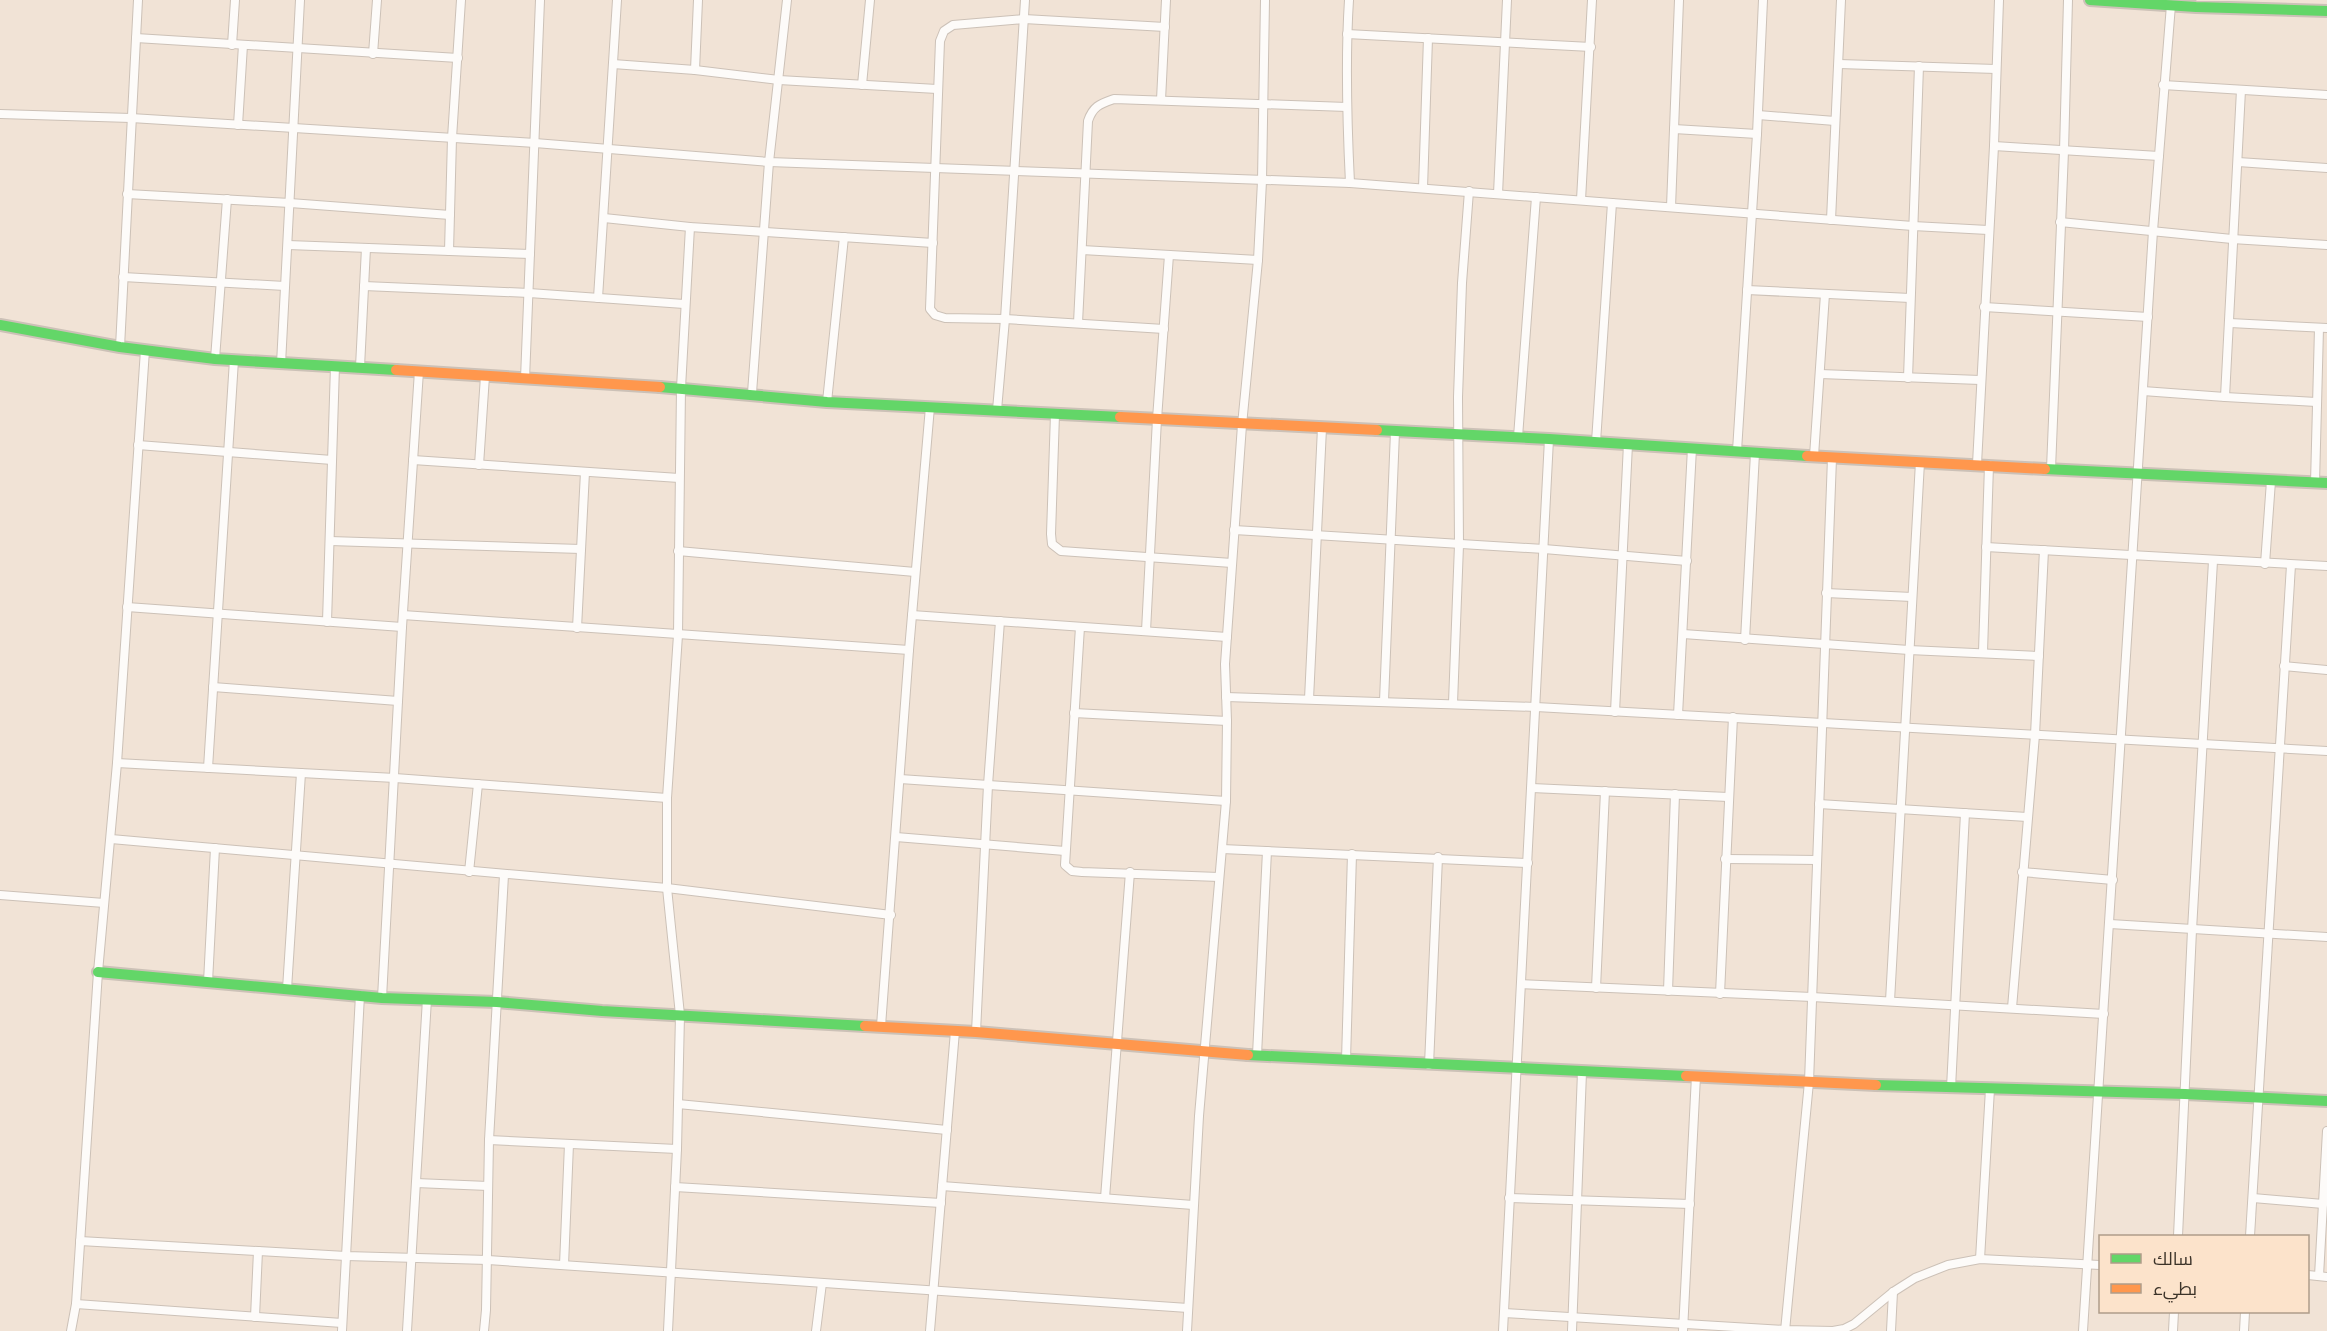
<svg xmlns="http://www.w3.org/2000/svg" width="2327" height="1331" font-family="Signika,Cairo,sans-serif">
<style>
.lines{fill:none;stroke-linecap:round;stroke-linejoin:round}
.street-casing{stroke:#ccc1b7;stroke-width:10}
.fast-casing{stroke:#ccc1b7;stroke-width:14}
.slow-casing{stroke:#ccc1b7;stroke-width:14}
.street{stroke:#fdfbf9;stroke-width:8}
.fast{stroke:#63d668;stroke-width:10}
.slow{stroke:#ff974d;stroke-width:10}
</style>
<rect width="100%" height="100%" fill="#f1e3d6"/>
<g class="lines">
<defs>
<g id="street">
<path d="M1349,0C1345,61 1347,122 1350,183"/>
<path d="M1347,34L1591,47"/>
<path d="M136,38L458,58"/>
<path d="M232,45L235,0"/>
<path d="M373,54L377,0"/>
<path d="M613,64L695,70L779,80L937,89"/>
<path d="M1839,64L1996,69"/>
<path d="M695,70L698,0"/>
<path d="M862,85L870,0"/>
<path d="M2163,85L2327,95"/>
<path d="M1161,100L1166,0"/>
<path d="M0,114L131,118L535,143L769,162L1350,183L1913,226L1988,230"/>
<path d="M1758,115L1835,121"/>
<path d="M238,125L243,45"/>
<path d="M1674,129L1757,134"/>
<path d="M1994,146L2159,156"/>
<path d="M2238,162L2327,168"/>
<path d="M1423,188L1428,38"/>
<path d="M127,194L290,203L450,215"/>
<path d="M1498,194L1507,0"/>
<path d="M1581,200L1592,0"/>
<path d="M1671,207L1679,0"/>
<path d="M604,218L690,227L933,243"/>
<path d="M1831,220L1841,0"/>
<path d="M2060,222L2232,239L2327,245"/>
<path d="M288,245L530,254"/>
<path d="M1082,250L1258,260"/>
<path d="M449,251L452,138L461,0"/>
<path d="M123,277L285,286"/>
<path d="M364,286L529,293L684,304"/>
<path d="M1747,290L1910,298"/>
<path d="M598,298L617,0"/>
<path d="M1984,307L2148,317"/>
<path d="M1078,323L1088,121C1093,106 1100,104 1114,99L1347,107"/>
<path d="M2230,323L2327,328"/>
<path d="M1164,329L1005,319L945,318L935,315L930,309L940,41L944,31L953,25L1024,19L1165,27"/>
<path d="M120,347L138,0"/>
<path d="M215,359L227,199"/>
<path d="M281,364L300,0"/>
<path d="M360,367L366,248"/>
<path d="M1820,374L1980,380"/>
<path d="M1908,378L1919,66"/>
<path d="M525,379L540,0"/>
<path d="M2143,391L2225,397L2241,90"/>
<path d="M752,393L769,162L787,0"/>
<path d="M2225,397L2316,402"/>
<path d="M827,402L844,237"/>
<path d="M997,410L1005,319L1025,0"/>
<path d="M1055,414L1051,534L1052,544L1061,551L1232,563"/>
<path d="M1518,437L1536,197"/>
<path d="M1596,442L1612,203"/>
<path d="M138,445L332,460"/>
<path d="M1737,451L1757,134L1763,0"/>
<path d="M1814,456L1825,294"/>
<path d="M413,460L679,478"/>
<path d="M1977,464L1994,146L1999,0"/>
<path d="M479,465L485,376"/>
<path d="M2051,469L2064,151L2068,0"/>
<path d="M2315,483L2319,328"/>
<path d="M1234,530L1544,549L1687,561"/>
<path d="M330,541L581,549"/>
<path d="M1986,547L2327,566"/>
<path d="M678,551L915,572"/>
<path d="M2265,564L2271,481"/>
<path d="M1826,593L1912,597"/>
<path d="M127,607L402,627"/>
<path d="M403,615L909,650"/>
<path d="M912,615L1227,637"/>
<path d="M327,622L335,366"/>
<path d="M1080,627L1065,865L1072,871L1082,872L1219,877"/>
<path d="M577,628L585,472"/>
<path d="M1146,631L1157,419L1169,255"/>
<path d="M1683,634L1909,650L2039,656"/>
<path d="M1745,640L1755,453"/>
<path d="M1983,652L1989,465"/>
<path d="M2284,666L2327,670"/>
<path d="M213,687L398,701"/>
<path d="M1226,697L1536,707L2327,751"/>
<path d="M1309,699L1322,428"/>
<path d="M1384,701L1395,432"/>
<path d="M1453,703L1459,545L1458,397L1462,283L1469,191"/>
<path d="M1615,712L1628,444"/>
<path d="M1074,713L1227,721"/>
<path d="M1678,715L1692,448"/>
<path d="M117,763L395,778L667,798"/>
<path d="M208,768L234,360"/>
<path d="M900,779L1226,801"/>
<path d="M1532,788L1728,797"/>
<path d="M1819,804L2027,817"/>
<path d="M896,837L1065,851"/>
<path d="M111,839L667,888L891,915"/>
<path d="M1222,849L1528,863"/>
<path d="M1725,859L1817,860"/>
<path d="M469,872L478,784"/>
<path d="M2022,872L2113,880"/>
<path d="M0,895L104,903"/>
<path d="M2110,924L2327,937"/>
<path d="M208,982L215,848"/>
<path d="M1521,984L1812,997L2104,1014"/>
<path d="M1596,988L1605,791"/>
<path d="M287,989L301,773"/>
<path d="M1668,991L1675,794"/>
<path d="M1720,994L1733,717"/>
<path d="M382,998L402,627L419,371"/>
<path d="M1890,1001L1920,462"/>
<path d="M2012,1008L2035,735L2044,550"/>
<path d="M881,1026L909,650L930,407"/>
<path d="M976,1032L988,785L1000,621"/>
<path d="M1257,1055L1267,851"/>
<path d="M1346,1060L1352,854"/>
<path d="M1429,1065L1438,857"/>
<path d="M1951,1088L1965,813"/>
<path d="M678,1104L947,1130"/>
<path d="M489,1140L677,1149"/>
<path d="M416,1183L488,1186"/>
<path d="M942,1186L1193,1205"/>
<path d="M675,1187L941,1203"/>
<path d="M1105,1198L1130,872"/>
<path d="M1509,1198L1690,1204"/>
<path d="M2253,1198L2323,1204"/>
<path d="M2178,1236L2192,930L2213,561"/>
<path d="M2250,1236L2291,565"/>
<path d="M80,1241L346,1256L488,1260L1188,1308"/>
<path d="M1980,1259L1990,1089"/>
<path d="M564,1265L569,1144"/>
<path d="M2308,1275L2327,1277"/>
<path d="M2319,1276L2327,1131"/>
<path d="M76,1304L342,1323"/>
<path d="M1504,1313L1785,1330L1833,1331L1844,1329L1854,1324L1893,1292L1915,1278L1948,1265L1980,1259L2100,1265"/>
<path d="M255,1317L258,1251"/>
<path d="M71,1331L76,1304L98,972L117,763L145,350"/>
<path d="M342,1331L360,995"/>
<path d="M407,1331L427,999"/>
<path d="M484,1331L486,1310L489,1140L504,875"/>
<path d="M668,1331L677,1149L680,1015L667,888V798L678,635L681,388L690,227"/>
<path d="M816,1331L822,1283"/>
<path d="M930,1331L955,1031"/>
<path d="M1187,1331L1199,1116L1226,801L1227,721L1225,664L1242,425L1258,260L1262,181L1265,0"/>
<path d="M1503,1331L1549,439"/>
<path d="M1572,1331L1582,1072"/>
<path d="M1683,1331L1696,1076"/>
<path d="M1785,1331L1809,1082L1832,458"/>
<path d="M1891,1331L1893,1292"/>
<path d="M2083,1331L2153,231L2171,5"/>
<path d="M2173,1331L2174,1312"/>
<path d="M2244,1331L2245,1312"/>
</g>
<g id="fast">
<path d="M2090,0L2196,7L2327,11"/>
<path d="M0,325L120,347L215,359L396,370"/>
<path d="M660,387L827,402L1120,417"/>
<path d="M1377,430L1549,439L1807,456"/>
<path d="M2045,469L2327,483"/>
<path d="M98,972L382,998L497,1002L602,1011L865,1026"/>
<path d="M1248,1055L1686,1076"/>
<path d="M1876,1085L2185,1094L2327,1101"/>
</g>
<g id="slow">
<path d="M396,370L660,387"/>
<path d="M1120,417L1377,430"/>
<path d="M1807,456L2045,469"/>
<path d="M865,1026L976,1032L1248,1055"/>
<path d="M1686,1076L1876,1085"/>
</g>
</defs>
<!-- street casing -->
<use href="#street" class="street-casing"/>
<!-- fast casing -->
<use href="#fast" class="fast-casing"/>
<!-- slow casing -->
<use href="#slow" class="slow-casing"/>
<!-- street -->
<use href="#street" class="street"/>
<!-- fast -->
<use href="#fast" class="fast"/>
<!-- slow -->
<use href="#slow" class="slow"/>
</g>
<!-- legend -->
<rect x="2099" y="1235" width="210" height="78" fill="#fce3cb" stroke="#af9d8a" stroke-width="1.5"/>
<rect x="2111" y="1254" width="30" height="9" fill="#63d668" stroke="#af9d8a" stroke-width="1.5"/>
<text x="2153" y="1265" font-size="18" fill="#3c3329">سالك</text>
<rect x="2111" y="1284" width="30" height="9" fill="#ff974d" stroke="#af9d8a" stroke-width="1.5"/>
<text x="2153" y="1295" font-size="18" fill="#3c3329">بطيء</text>
</svg>
